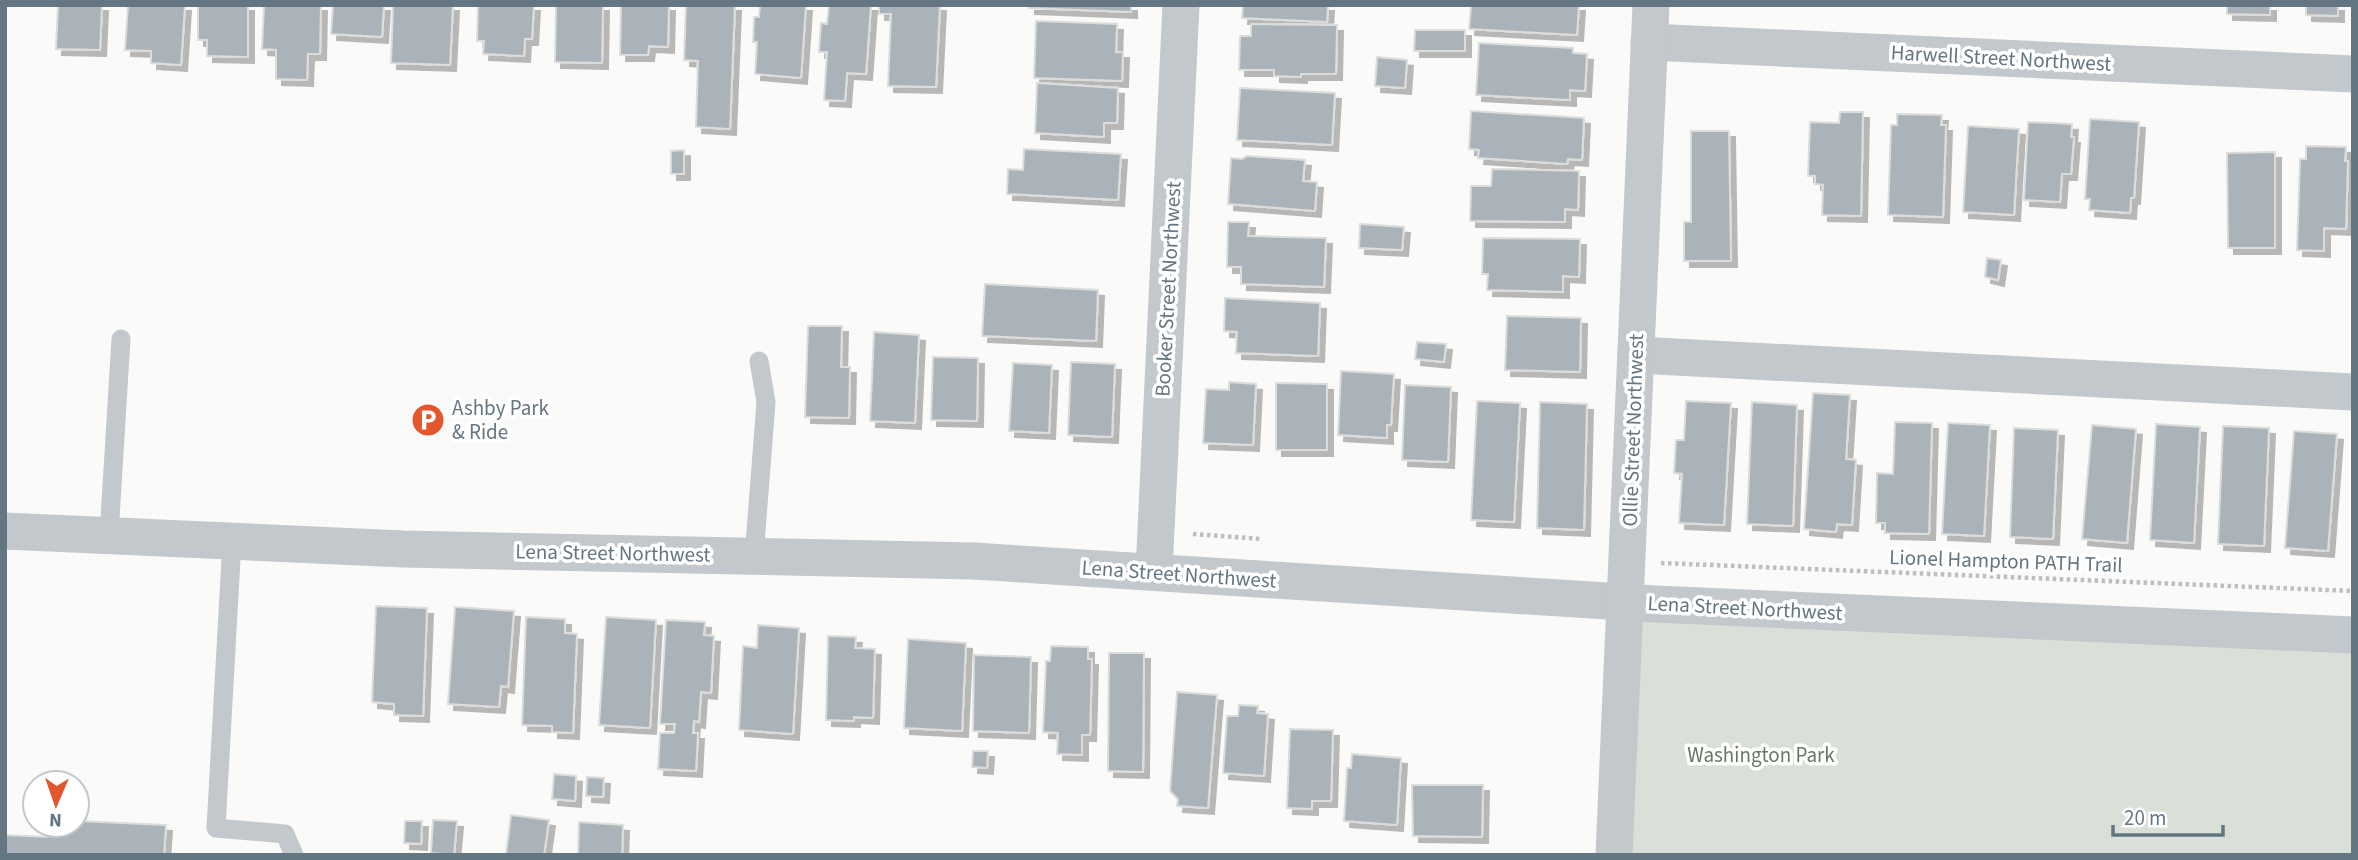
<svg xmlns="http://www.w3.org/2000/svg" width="2358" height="860" font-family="'Source Sans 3',sans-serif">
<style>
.green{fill:#dadfd7}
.building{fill:#aab3b9;stroke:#dcdcda;stroke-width:2;filter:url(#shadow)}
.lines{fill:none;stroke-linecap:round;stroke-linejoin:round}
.path{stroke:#bbbfc2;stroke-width:4.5;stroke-dasharray:3.5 3.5;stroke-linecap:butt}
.service{stroke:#c3c8cc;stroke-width:19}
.minor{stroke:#c3c8cc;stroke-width:37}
.labels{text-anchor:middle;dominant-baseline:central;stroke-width:7;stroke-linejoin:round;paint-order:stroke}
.street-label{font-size:21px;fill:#657683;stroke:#fff}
.poi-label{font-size:21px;fill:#657683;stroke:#fff;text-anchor:start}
.park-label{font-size:21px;fill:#687a64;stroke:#fff}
</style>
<defs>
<filter id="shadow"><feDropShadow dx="6" dy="6" stdDeviation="0" flood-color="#0004"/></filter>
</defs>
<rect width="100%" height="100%" fill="#fafaf8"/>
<!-- green -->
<path class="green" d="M1619,612L2353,650V855H1611Z"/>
<!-- building -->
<g class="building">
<path d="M58,5H102L100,50L56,49Z"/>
<path d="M128,5H185L181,65L151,63V51L125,50Z"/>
<path d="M198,5H248V57L207,56V40H198Z"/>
<path d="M264,5H321L320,54H308L307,80L276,79V50L262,49Z"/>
<path d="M333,5H384L382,37L331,34Z"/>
<path d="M393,5H453L450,65L391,63Z"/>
<path d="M478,5H534L532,39H525L524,56L483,54L484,41H477Z"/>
<path d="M556,5H603L602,63L555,62Z"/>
<path d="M621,5H669L668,47L649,46L648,55H620Z"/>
<path d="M686,5H735L730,129L696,127L698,61L684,60Z"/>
<path d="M760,5H806L801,78L755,74L757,42H753L754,17H759Z"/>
<path d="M829,5H871L866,74L847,73L845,101L824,100L827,52H819L821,23L827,24Z"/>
<path d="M879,5H940L936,87L888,86L891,14H879Z"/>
<path d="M1029,5H1131V12L1029,8Z"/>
<path d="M1243,5H1328L1327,22L1242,18Z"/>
<path d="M1471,5H1579L1577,35L1469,29Z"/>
<path d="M2227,5H2270V15L2227,14Z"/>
<path d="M2306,5H2338V16L2306,15Z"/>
<path d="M1036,21L1117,24L1116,52H1123L1122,81L1034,78Z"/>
<path d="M1251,24L1337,25L1336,74H1301V77L1274,76V70H1239L1240,36H1251Z"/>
<path d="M1415,30H1465V51H1414Z"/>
<path d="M1479,43L1573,48V53L1587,54L1585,91L1570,90V100L1476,95Z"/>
<path d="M1377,57L1407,60L1405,88L1375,86Z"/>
<path d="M1037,83L1118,88L1117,123H1104V137L1035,133Z"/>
<path d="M1240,88L1335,93L1332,145L1237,140Z"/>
<path d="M1471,111L1584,118L1582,160L1568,159L1567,164L1478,158L1479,150L1469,149Z"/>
<path d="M1840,112H1863L1861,216L1822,215L1823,185L1815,184V176H1808L1810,122L1839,123Z"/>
<path d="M1897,114L1942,115L1941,125H1946L1943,217L1888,215L1891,125H1897Z"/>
<path d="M2090,119L2139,122L2134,198H2131L2130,213L2089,210L2090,199H2085Z"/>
<path d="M2028,122L2072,124L2071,137H2074L2071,174H2062L2060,202L2024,200Z"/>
<path d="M1968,126L2019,129L2014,215L1963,212Z"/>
<path d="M1691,131H1729L1731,261H1684V222H1691Z"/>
<path d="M2306,146L2346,147L2345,161H2348L2346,229L2324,228V251L2297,250L2300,159H2306Z"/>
<path d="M1024,149L1121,154L1118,200L1007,194L1008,169L1023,170Z"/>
<path d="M684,150V174H671V151Z"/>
<path d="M2275,152V248H2228L2227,153Z"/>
<path d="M1247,156L1305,160L1303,181L1317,182L1315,211L1228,204L1231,158L1242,159Z"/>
<path d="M1492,169L1579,171L1578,210L1565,209V222L1470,221L1471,186H1491Z"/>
<path d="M1228,222H1249L1248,236L1326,238L1324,287L1241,284V267H1227Z"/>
<path d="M1360,224L1404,227L1402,250L1359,248Z"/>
<path d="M1483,238L1580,239L1579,277L1563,276V292L1487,290L1488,274H1482Z"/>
<path d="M1987,258L2001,260L1998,280L1985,277Z"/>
<path d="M985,284L1098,290L1096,341L982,336Z"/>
<path d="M1225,298L1320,303L1318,356L1236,353L1237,332L1224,331Z"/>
<path d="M1507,316L1581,318L1580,372L1505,370Z"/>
<path d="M808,326H842L841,367H850L849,418L805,417Z"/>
<path d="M874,332L919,335L915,423L870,421Z"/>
<path d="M1417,342L1446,344L1444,362L1415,359Z"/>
<path d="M933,357L978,358L977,421L931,420Z"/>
<path d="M1071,362L1115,364L1112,437L1068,435Z"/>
<path d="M1013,363L1052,365L1049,433L1009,431Z"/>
<path d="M1341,371L1394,374L1391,425H1387V438L1338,435Z"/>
<path d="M1229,382L1256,384L1253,445L1203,443L1206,389L1229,390Z"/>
<path d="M1276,383L1327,384V450H1276Z"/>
<path d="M1405,385L1451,387L1448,462L1402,460Z"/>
<path d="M1813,393L1850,395L1846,459L1856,460L1852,525L1837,524L1836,532L1804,529Z"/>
<path d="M1477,401L1520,403L1514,522L1471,520Z"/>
<path d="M1686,401L1731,403L1724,525L1679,523L1682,474L1674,473L1676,440H1684Z"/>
<path d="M1540,402L1587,404L1584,530L1537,528Z"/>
<path d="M1752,402L1797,405L1793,526L1747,524Z"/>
<path d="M1895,422L1932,423L1929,534L1885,533V523H1876L1877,473L1893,474Z"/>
<path d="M1948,423L1990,425L1984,536L1942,534Z"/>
<path d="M2156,424L2200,427L2194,543L2150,540Z"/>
<path d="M2092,425L2136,429L2127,543L2082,539Z"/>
<path d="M2223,426L2269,428L2264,546L2218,544Z"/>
<path d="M2014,428L2058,430L2053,539L2010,537Z"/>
<path d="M2294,431L2337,434L2328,551L2285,548Z"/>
<path d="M376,606L427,608L423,716L394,715V704L372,702Z"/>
<path d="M455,607L514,611L508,687L501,686L499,707L448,704Z"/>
<path d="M526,617L565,619V633L577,634L573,733L552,732V726L522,725Z"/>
<path d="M606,617L656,620L650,728L599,725Z"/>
<path d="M666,620L705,622L704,635L714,636L711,693L701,692L699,722L694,721L693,733H698L696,771L658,769L660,733H674L675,724H660Z"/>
<path d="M758,625L799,628L793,734L739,730L743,646L757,648Z"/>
<path d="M828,636L856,637L855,648L875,649L873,718L854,717V721L826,720Z"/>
<path d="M908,639L966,643L962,731L904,728Z"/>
<path d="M1051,646L1088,647V659H1092L1090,735H1082V755L1057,754L1058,733L1043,732L1046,661H1050Z"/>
<path d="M1109,653H1144L1143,772L1108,771Z"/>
<path d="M974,655L1031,657L1029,733L973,731Z"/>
<path d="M1177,692L1217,695L1208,808L1177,806L1178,799L1170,791Z"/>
<path d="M1239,705L1258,706L1257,713L1268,714L1264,776L1223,773L1227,716H1238Z"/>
<path d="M1290,729L1333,730L1331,801H1312V809L1287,808Z"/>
<path d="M973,751H988L987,768L972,767Z"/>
<path d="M1352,754L1401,758L1397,825L1344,821L1347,768H1351Z"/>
<path d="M554,774L576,776L575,801L552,799Z"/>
<path d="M587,777L604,778L603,797L586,796Z"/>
<path d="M1412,785H1483L1482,837L1413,836Z"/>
<path d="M511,815L549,820L544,855L506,854Z"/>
<path d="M433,820L457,821L454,855L431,853Z"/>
<path d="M77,821L166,825L164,855H5V835L48,837L49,825H77Z"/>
<path d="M405,821H422L421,844L404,843Z"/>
<path d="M579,822L623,825L622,855H578Z"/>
</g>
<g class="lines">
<!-- path -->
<g class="path">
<path d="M1193,534L1261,539"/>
<path d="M1661,563L2353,591"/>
</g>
<!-- service -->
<g class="service">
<path d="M109,535L121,339"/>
<path d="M232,541L216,828L285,834L294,855"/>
<path d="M754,557L766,402L759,361"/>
</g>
<!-- minor -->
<g class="minor">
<path d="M1649,42L2353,74"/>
<path d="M1636,355L2353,392"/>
<path d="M5,531L403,549L973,561L1655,604L2353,635"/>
<path d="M1154,572L1181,5"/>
<path d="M1614,855L1651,5"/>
</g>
</g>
<!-- icons -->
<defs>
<symbol id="parking-disc" viewBox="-11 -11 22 22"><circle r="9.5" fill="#e4572e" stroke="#fff"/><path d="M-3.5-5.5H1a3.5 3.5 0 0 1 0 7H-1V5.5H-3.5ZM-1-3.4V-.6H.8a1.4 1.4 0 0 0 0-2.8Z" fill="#fff"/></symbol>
</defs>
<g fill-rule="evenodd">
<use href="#parking-disc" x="409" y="401" width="38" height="38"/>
</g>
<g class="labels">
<!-- street labels -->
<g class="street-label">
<text transform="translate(2001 58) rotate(3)">Harwell Street Northwest</text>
<text transform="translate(1168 289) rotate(-87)">Booker Street Northwest</text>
<text transform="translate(1633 430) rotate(-88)">Ollie Street Northwest</text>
<text transform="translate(613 553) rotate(1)">Lena Street Northwest</text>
<text transform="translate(2006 561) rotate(2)">Lionel Hampton PATH Trail</text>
<text transform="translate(1179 574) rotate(4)">Lena Street Northwest</text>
<text transform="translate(1745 608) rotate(3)">Lena Street Northwest</text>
</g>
<!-- poi labels -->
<g class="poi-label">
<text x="452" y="408">Ashby Park<tspan x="452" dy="24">&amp; Ride</tspan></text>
</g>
<!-- park labels -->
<g class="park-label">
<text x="1761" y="755">Washington Park</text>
</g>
</g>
<!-- border -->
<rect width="2358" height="860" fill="none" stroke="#657683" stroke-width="14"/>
<!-- north arrow -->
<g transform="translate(56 804) rotate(182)"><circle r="33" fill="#ffffff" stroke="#c1c8cd" stroke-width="2"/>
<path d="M0-5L12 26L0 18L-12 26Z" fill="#e4572e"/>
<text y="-10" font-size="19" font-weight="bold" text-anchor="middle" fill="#657683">N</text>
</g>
<!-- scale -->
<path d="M2113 825v10h110v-10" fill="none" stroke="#657683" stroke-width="3.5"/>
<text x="2124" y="825" font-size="21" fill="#657683" stroke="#ffffff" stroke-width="5" paint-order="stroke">20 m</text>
</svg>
